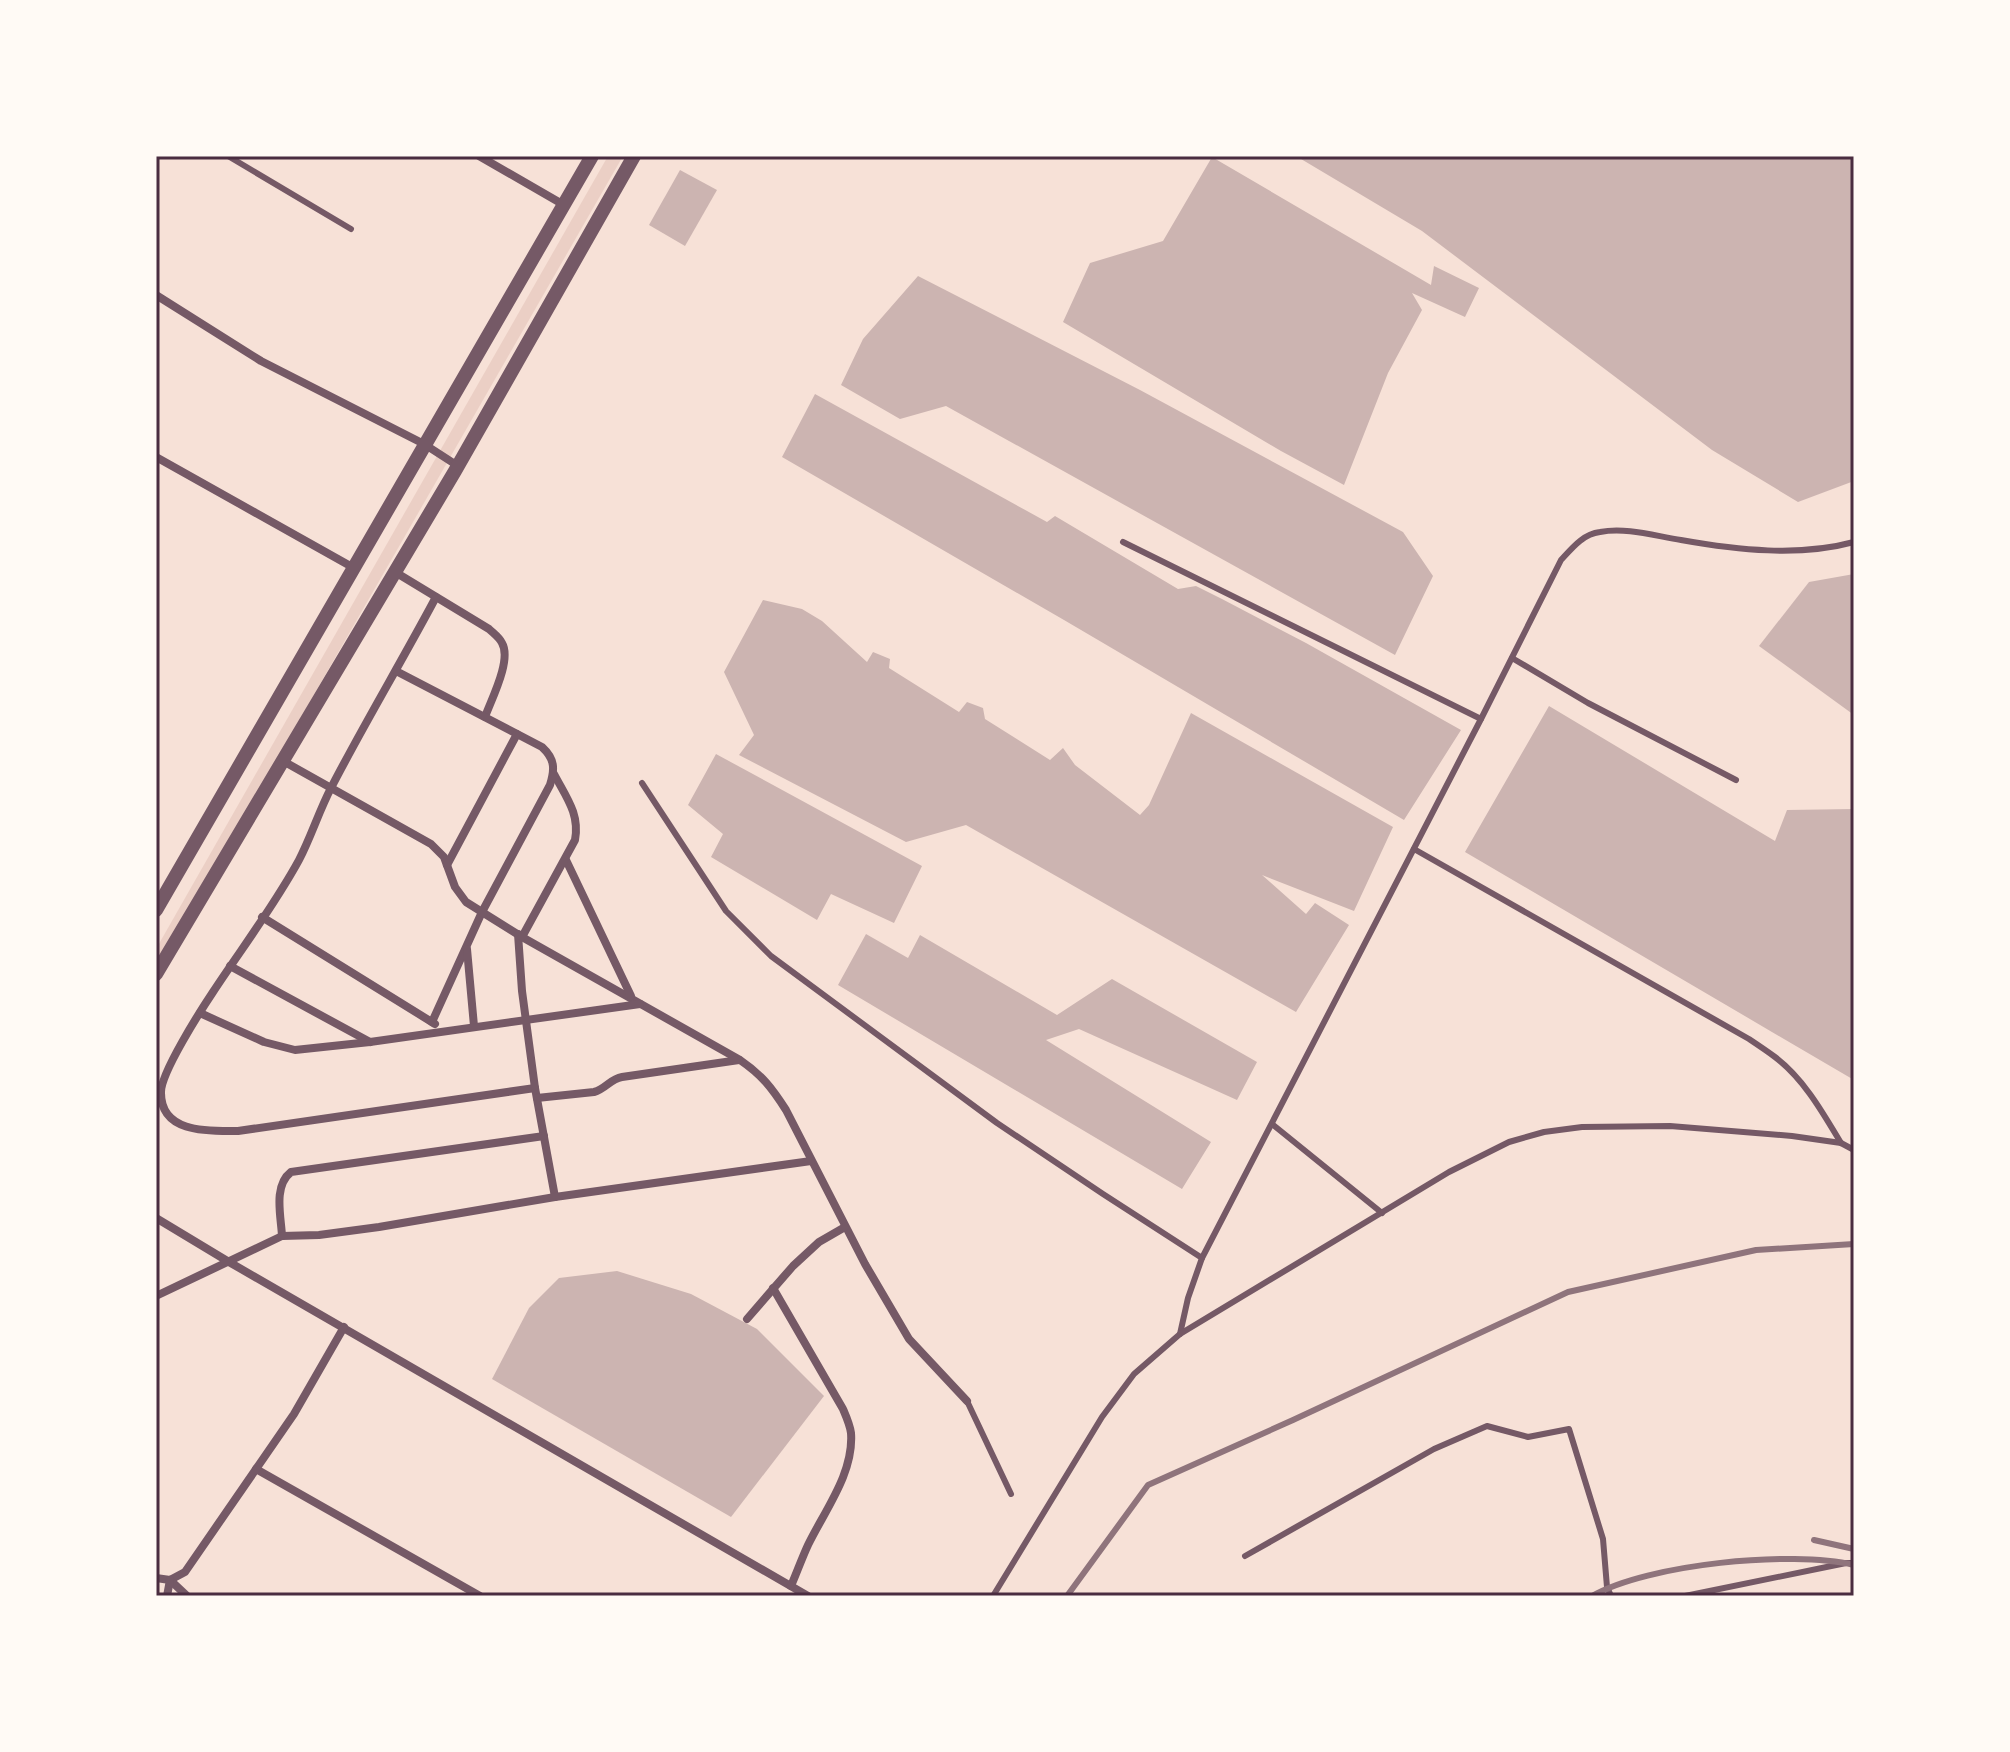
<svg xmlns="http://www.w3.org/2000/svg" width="2010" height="1752" font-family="'Exo 2',sans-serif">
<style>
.green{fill:#ebcfc5}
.building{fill:#ccb4b1}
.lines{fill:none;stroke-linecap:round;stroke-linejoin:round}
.service{stroke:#755966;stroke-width:6}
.minor{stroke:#755966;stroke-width:8}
.tertiary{stroke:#755966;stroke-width:14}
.rail{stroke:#8f747c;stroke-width:6}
.neatline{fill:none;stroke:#4a2c40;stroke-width:3}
</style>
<rect width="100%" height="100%" fill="#f7e1d7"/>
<!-- green -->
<path class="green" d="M608,156H623L156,970V949Z"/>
<!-- building -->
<g class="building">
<path d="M1296,156H1854V481L1798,502L1712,450L1422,231Z"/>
<path d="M1212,157L1431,285L1434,266L1479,288L1465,317L1412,293L1422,310L1388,373L1344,485L1281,451L1063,322L1090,263L1163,241Z"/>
<path d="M680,170L717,190L685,246L649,225Z"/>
<path d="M918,276L1140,390L1403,532L1433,576L1395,655L946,406L900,419L841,385L863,339Z"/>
<path d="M815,394L1047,522L1055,516L1178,589L1196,586L1222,599L1306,643L1461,730L1404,820L1064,620L782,457Z"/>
<path d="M1854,574V715L1759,646L1809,582Z"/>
<path d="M763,600L802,609L822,621L867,662L873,652L890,659L889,668L959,712L967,702L983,708L985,719L1050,760L1063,748L1075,765L1140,815L1149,805L1191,713L1393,827L1354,911L1262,875L1306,914L1315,903L1349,925L1296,1012L966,825L906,842L739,755L754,735L724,672Z"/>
<path d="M1549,706L1775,841L1787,810L1854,809V1080L1465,852Z"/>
<path d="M716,754L922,866L894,923L831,894L817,920L711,857L723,834L688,805Z"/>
<path d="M866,934L908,958L920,935L1057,1015L1112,979L1257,1062L1237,1100L1079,1029L1046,1040L1211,1142L1182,1189L838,985Z"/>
<path d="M617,1271L691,1294L757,1329L824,1396L731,1517L492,1379L529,1308L559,1278Z"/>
</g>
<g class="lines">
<!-- service -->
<g class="service">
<path d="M228,156L351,229"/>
<path d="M1123,542L1481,719"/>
<path d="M1512,658L1588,703L1736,780"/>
<path d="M642,783L726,911L771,956L997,1123L1103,1194L1202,1258"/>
<path d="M1414,849L1749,1039C1758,1045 1767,1051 1775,1057C1804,1079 1823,1113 1841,1143"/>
<path d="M1272,1124L1382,1213"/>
<path d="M1180,1334L1188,1298L1202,1258L1481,719L1561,560C1572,548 1583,534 1600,532C1626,527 1655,536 1681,540C1737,550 1799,557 1854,542"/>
<path d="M967,1401L1011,1494"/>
<path d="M1245,1556L1434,1449L1487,1426L1528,1437L1569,1429L1603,1539L1607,1587L1611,1596"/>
<path d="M993,1596L1102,1417L1134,1374L1180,1334L1449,1172L1509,1142L1544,1132L1582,1127L1670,1126L1792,1136L1841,1143L1854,1150"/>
<path d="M1685,1596L1846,1563H1854"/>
</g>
<!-- minor -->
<g class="minor">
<path d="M479,156L564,205"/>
<path d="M156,295L261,361L424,444L458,466"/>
<path d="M156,457L354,568"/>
<path d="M395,572L489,629C493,633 499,637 502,643C512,660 491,700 485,717"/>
<path d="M436,597C402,661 364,724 331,788C319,811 311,837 299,860C274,906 242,948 213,992C201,1010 160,1074 161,1093C161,1134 210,1131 238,1131L535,1088"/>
<path d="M396,671L542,747C555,759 555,769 550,785L482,912L432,1022"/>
<path d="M283,761L431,844L444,857L455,887L466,902L522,937L740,1060C762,1075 772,1088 786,1110L865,1264L909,1339L967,1401"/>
<path d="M566,860L631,996"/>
<path d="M447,865L517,734"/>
<path d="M262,917L435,1024"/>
<path d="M518,934L522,991L535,1088L555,1197"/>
<path d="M522,937L575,840C580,814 566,797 554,774"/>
<path d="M467,949L474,1026"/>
<path d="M230,966L370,1042"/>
<path d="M200,1013L264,1042L295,1050L370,1042L640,1004"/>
<path d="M537,1098L594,1092C606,1089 610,1079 622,1077L739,1060"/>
<path d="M156,1218L229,1262L808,1596"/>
<path d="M282,1236C281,1216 273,1186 291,1172L544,1136"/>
<path d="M773,1288L843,1409C846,1416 850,1425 851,1433C854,1473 825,1510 808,1545C802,1558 797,1572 791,1586"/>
<path d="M156,1296L282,1236L319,1235L379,1227L555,1197L811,1161"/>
<path d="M747,1319L793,1266L819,1242L845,1227"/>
<path d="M256,1469L480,1596"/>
<path d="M156,1578L170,1580L185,1572L294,1414L344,1327"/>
<path d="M170,1580L187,1596"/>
<path d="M167,1596L170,1580"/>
</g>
<!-- tertiary -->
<g class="tertiary">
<path d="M156,910L592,156"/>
<path d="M156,974L455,471L634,156"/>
</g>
<!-- rail -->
<g class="rail">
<path d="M1814,1540L1854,1549"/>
<path d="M1067,1596L1148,1485L1293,1420L1568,1292L1756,1250L1854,1244"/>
<path d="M1592,1596C1648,1564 1791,1550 1854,1565"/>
</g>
</g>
<!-- border -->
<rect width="2010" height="1752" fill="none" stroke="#fffaf5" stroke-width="316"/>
<rect x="158" y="158" width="1694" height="1436" class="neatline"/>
</svg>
